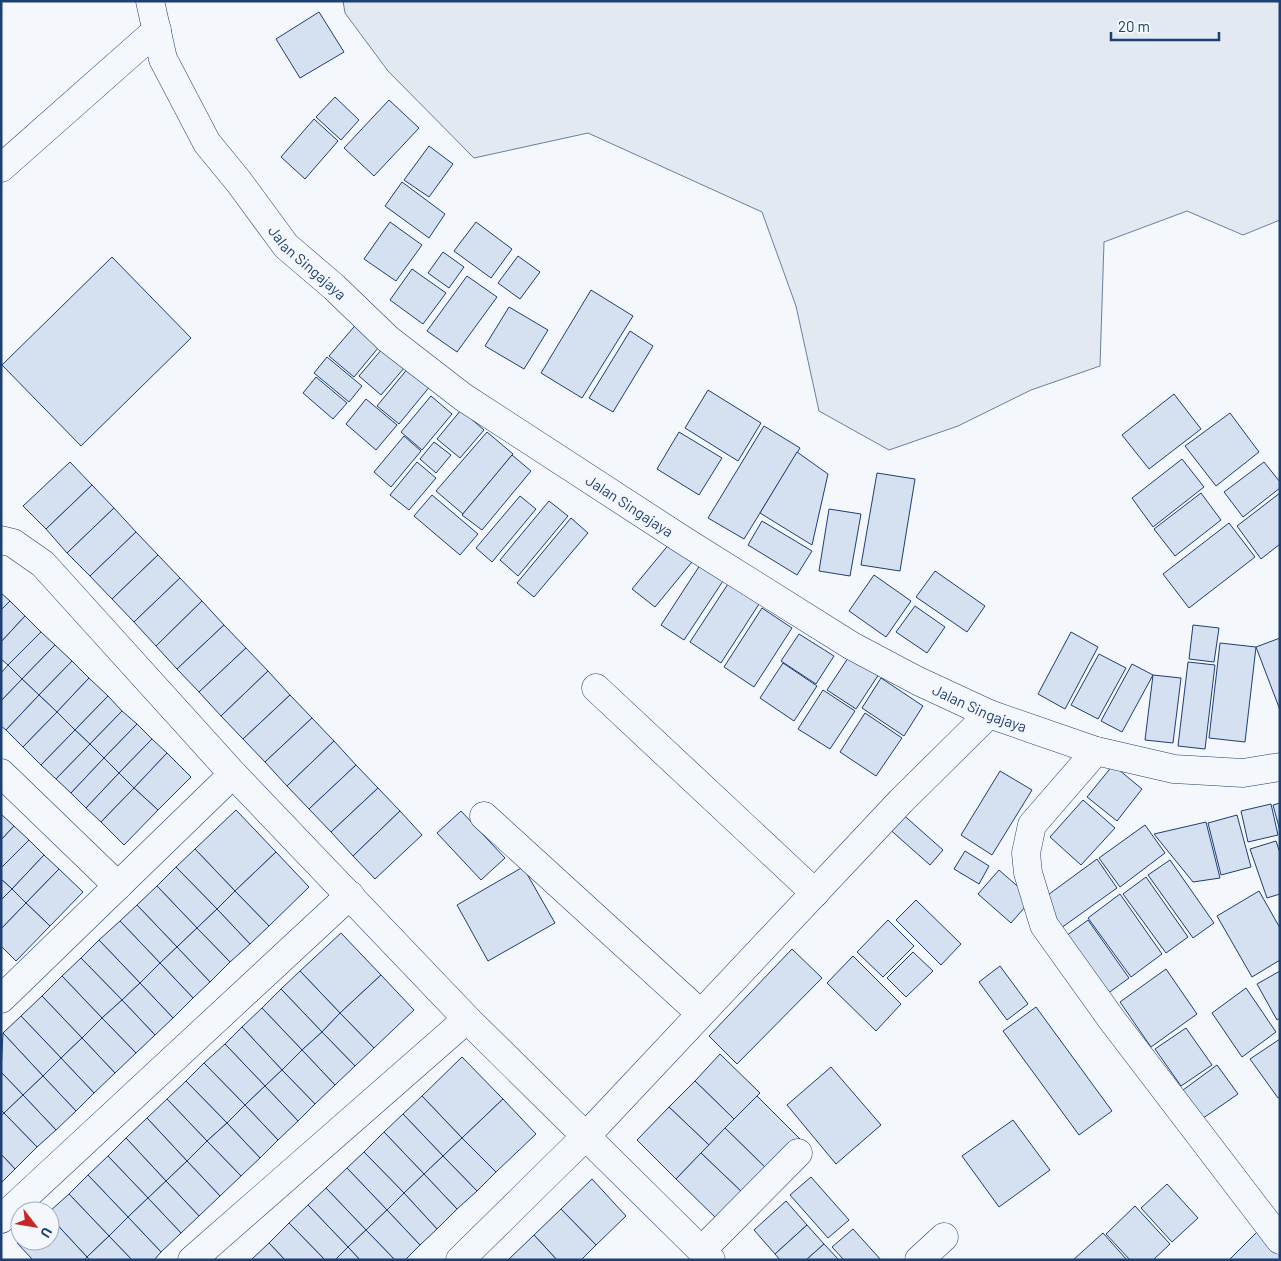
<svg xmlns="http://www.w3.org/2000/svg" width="1281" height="1261" font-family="Barlow,sans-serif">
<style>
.green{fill:#e3e9f0;stroke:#687fa3}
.building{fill:#d5e0f0;stroke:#1d3f73}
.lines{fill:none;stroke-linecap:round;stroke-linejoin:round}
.street-casing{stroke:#1d3f73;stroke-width:29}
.secondary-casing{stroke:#1d3f73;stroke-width:29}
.street{stroke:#f4f7fb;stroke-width:28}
.secondary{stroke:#f4f7fb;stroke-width:28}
.labels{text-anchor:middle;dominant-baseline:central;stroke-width:4;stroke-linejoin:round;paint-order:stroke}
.street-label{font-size:15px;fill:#1d3f73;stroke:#f4f7fb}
</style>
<rect width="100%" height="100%" fill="#f4f7fb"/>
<!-- green -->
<path class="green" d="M343,1H1280V220L1243,235L1187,211L1104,242L1100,366L1031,390L958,426L889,450L819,411L796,306L762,212L588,133L474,158L388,71L345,13Z"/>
<!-- building -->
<g class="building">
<path d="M319,12L344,52L300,78L276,39Z"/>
<path d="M335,97L359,120L341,140L316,117Z"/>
<path d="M389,100L419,128L374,176L344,148Z"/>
<path d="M314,119L338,141L305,179L281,157Z"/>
<path d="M429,146L453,164L429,197L404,180Z"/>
<path d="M402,182L445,214L429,238L385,206Z"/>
<path d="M390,222L422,245L396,281L364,259Z"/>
<path d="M476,222L512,249L491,278L454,251Z"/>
<path d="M443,252L464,267L449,288L428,273Z"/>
<path d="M518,256L540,272L520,299L498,283Z"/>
<path d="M112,257L191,338L81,446L2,365Z"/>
<path d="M412,269L446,293L423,324L390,300Z"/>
<path d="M467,276L497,297L457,352L427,331Z"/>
<path d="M591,290L633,316L582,398L541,373Z"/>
<path d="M509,307L548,330L524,369L485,346Z"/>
<path d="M359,321L383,342L354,377L329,356Z"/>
<path d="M630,331L653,346L613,412L589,398Z"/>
<path d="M383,348L405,367L381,395L359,376Z"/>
<path d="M327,357L362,386L349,402L314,373Z"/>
<path d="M409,367L431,385L399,424L377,406Z"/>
<path d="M316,377L347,403L333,419L303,393Z"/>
<path d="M708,390L761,423L738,461L685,428Z"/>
<path d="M1174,394L1201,429L1149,469L1122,435Z"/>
<path d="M431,396L452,414L422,450L401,432Z"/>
<path d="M366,399L397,425L376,450L346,424Z"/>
<path d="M461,410L484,430L460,458L437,439Z"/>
<path d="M1230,413L1259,452L1216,486L1185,446Z"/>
<path d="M764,426L800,448L744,539L708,518Z"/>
<path d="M487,432L513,454L463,514L436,491Z"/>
<path d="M679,432L722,458L699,495L657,469Z"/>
<path d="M404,436L421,451L391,487L374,472Z"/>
<path d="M434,442L451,455L436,473L420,459Z"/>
<path d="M797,452L828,474L812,545L760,513Z"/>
<path d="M512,455L531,471L482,530L462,515Z"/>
<path d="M1182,459L1204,487L1153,527L1132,498Z"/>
<path d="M70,462L92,485L46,529L23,506Z"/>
<path d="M417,462L436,478L409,510L390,495Z"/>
<path d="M1264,462L1280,482V488L1243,517L1224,492Z"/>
<path d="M877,473L915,479L900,571L861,565Z"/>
<path d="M92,485L114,508L67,553L46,529Z"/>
<path d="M1201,493L1221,520L1175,556L1154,529Z"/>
<path d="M1280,493V544L1261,559L1237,526Z"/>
<path d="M432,495L478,534L460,555L414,516Z"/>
<path d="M520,496L536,509L492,562L476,548Z"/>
<path d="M549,501L568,516L518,576L500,560Z"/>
<path d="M114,508L136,532L90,576L67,553Z"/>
<path d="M829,509L861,514L850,576L819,571Z"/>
<path d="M571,518L588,533L534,597L517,583Z"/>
<path d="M762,521L812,551L797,575L748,545Z"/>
<path d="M1229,523L1255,557L1189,608L1163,574Z"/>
<path d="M136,532L158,555L112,599L90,576Z"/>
<path d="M670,543L692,562L655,607L632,589Z"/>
<path d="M158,555L180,578L134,622L112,599Z"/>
<path d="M702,562L725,578L684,640L661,625Z"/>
<path d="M935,571L985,606L967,632L916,597Z"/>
<path d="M874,575L911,601L886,637L849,611Z"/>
<path d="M180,578L202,601L156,646L134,622Z"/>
<path d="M728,584L759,604L721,663L690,642Z"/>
<path d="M1,593L10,601L1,610Z"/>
<path d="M10,601L25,616L1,642V610Z"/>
<path d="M202,601L224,625L177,669L156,646Z"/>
<path d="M915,606L945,627L927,653L896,632Z"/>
<path d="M762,608L792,628L754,687L724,667Z"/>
<path d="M25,616L41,632L8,665L1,659V642Z"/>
<path d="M224,625L246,648L199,692L177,669Z"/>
<path d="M1193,625L1219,628L1214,662L1189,659Z"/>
<path d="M41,632L55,645L22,679L8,665Z"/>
<path d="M1071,632L1098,647L1065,709L1038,694Z"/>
<path d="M799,634L834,656L816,684L781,661Z"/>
<path d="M1280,638V710L1256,647Z"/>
<path d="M1220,643L1256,647L1245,742L1209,738Z"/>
<path d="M55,645L72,661L39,695L22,679Z"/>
<path d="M246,648L268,671L221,716L199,692Z"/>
<path d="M1099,654L1126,668L1098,719L1071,705Z"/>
<path d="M850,655L879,674L856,709L827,690Z"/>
<path d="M72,661L89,678L57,712L39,695Z"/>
<path d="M1188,662L1215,665L1205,749L1178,746Z"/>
<path d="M783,663L817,686L794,721L760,698Z"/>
<path d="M1132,664L1153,675L1122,732L1101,721Z"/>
<path d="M8,665L22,679L1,701V673Z"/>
<path d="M268,671L290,695L243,739L221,716Z"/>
<path d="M1153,675L1181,678L1173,743L1145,740Z"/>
<path d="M89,678L108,696L75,730L57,712Z"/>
<path d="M881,678L923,706L904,736L862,708Z"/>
<path d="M22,679L39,695L6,730L1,726V701Z"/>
<path d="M823,690L855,711L830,749L798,729Z"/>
<path d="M39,695L57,712L23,747L6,730Z"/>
<path d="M290,695L312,718L265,762L243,739Z"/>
<path d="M108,696L122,711L90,744L75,730Z"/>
<path d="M122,711L137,724L104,758L90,744Z"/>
<path d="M57,712L75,730L41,765L23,747Z"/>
<path d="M865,713L902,738L876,776L840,752Z"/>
<path d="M312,718L334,741L287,786L265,762Z"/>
<path d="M137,724L152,739L119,773L104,758Z"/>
<path d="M75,730L90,744L56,779L41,765Z"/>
<path d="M152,739L167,753L134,788L119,773Z"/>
<path d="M334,741L356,765L309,809L287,786Z"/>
<path d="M90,744L104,758L71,793L56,779Z"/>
<path d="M167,753L191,777L158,810L134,788Z"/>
<path d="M104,758L119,773L86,808L71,793Z"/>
<path d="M356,765L378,788L331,832L309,809Z"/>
<path d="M1113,765L1142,789L1117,821L1087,797Z"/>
<path d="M1000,771L1032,790L992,855L961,835Z"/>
<path d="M119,773L134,788L101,822L86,808Z"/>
<path d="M134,788L158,810L124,845L101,822Z"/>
<path d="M378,788L400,811L353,856L331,832Z"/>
<path d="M1083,800L1115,828L1081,865L1050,837Z"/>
<path d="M1280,803V831L1273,805Z"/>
<path d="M1271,804L1278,835L1248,842L1241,811Z"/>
<path d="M236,810L276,852L235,891L195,849Z"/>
<path d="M400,811L422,835L375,879L353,856Z"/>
<path d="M461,811L505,858L481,880L437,833Z"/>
<path d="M899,811L943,850L930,865L886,826Z"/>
<path d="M1,814L14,826L1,840Z"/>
<path d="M1237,815L1251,867L1221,875L1208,823Z"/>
<path d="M1206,822L1220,878L1193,882L1154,834Z"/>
<path d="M1145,825L1165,853L1120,887L1099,858Z"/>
<path d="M14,826L29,840L1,868V840Z"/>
<path d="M29,840L44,855L12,889L1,879V868Z"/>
<path d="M1276,841L1280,853V894L1267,898L1250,849Z"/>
<path d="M195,849L235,891L217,909L176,867Z"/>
<path d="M965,851L989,866L979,884L954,869Z"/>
<path d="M276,852L309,887L269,926L235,891Z"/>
<path d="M44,855L59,869L26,903L12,889Z"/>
<path d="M1097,859L1117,888L1061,928L1041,900Z"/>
<path d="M1170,860L1214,923L1193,938L1148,875Z"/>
<path d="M176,867L217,909L197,928L157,886Z"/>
<path d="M523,867L555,923L488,961L457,905Z"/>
<path d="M59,869L83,892L50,926L26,903Z"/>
<path d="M999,870L1032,899L1011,923L978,894Z"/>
<path d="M1146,877L1188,937L1166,953L1123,894Z"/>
<path d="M1,879L12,889L1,900Z"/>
<path d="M157,886L197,928L177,947L137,905Z"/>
<path d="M12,889L26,903L1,929V900Z"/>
<path d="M235,891L269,926L250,944L217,909Z"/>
<path d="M1259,891L1280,928V960L1252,977L1217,916Z"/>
<path d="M1120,894L1162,954L1131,977L1088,918Z"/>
<path d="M916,900L961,944L941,965L896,920Z"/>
<path d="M26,903L50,926L16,961L1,946V929Z"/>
<path d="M137,905L177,947L160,963L120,921Z"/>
<path d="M217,909L250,944L230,962L197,928Z"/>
<path d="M888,920L914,946L883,977L857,952Z"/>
<path d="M1088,920L1129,978L1107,994L1066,936Z"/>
<path d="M120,921L160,963L140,983L99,940Z"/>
<path d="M197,928L230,962L210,982L177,947Z"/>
<path d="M341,933L381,975L340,1013L300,971Z"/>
<path d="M99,940L140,983L122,1000L81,958Z"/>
<path d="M177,947L210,982L193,998L160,963Z"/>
<path d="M792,949L822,978L737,1064L709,1036Z"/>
<path d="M913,952L933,971L906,997L887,978Z"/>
<path d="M853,956L901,1004L876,1031L827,983Z"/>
<path d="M81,958L122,1000L102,1018L62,976Z"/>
<path d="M160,963L193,998L173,1018L140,983Z"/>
<path d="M1000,966L1028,1004L1007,1020L979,982Z"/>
<path d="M1166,969L1197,1014L1151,1047L1120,1002Z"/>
<path d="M300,971L340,1013L322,1032L281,989Z"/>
<path d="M1280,971V1018L1277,1020L1257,984Z"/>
<path d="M381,975L414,1010L374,1048L340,1013Z"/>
<path d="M62,976L102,1018L82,1038L42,996Z"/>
<path d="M140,983L173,1018L155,1035L122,1000Z"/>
<path d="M1246,988L1276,1032L1242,1057L1212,1013Z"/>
<path d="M281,989L322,1032L302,1050L262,1008Z"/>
<path d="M42,996L82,1038L61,1058L21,1016Z"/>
<path d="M122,1000L155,1035L136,1053L102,1018Z"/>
<path d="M1036,1007L1112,1111L1079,1135L1003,1031Z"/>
<path d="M262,1008L302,1050L282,1070L242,1027Z"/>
<path d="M340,1013L374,1048L355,1066L322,1032Z"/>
<path d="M21,1016L61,1058L43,1076L3,1033Z"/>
<path d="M102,1018L136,1053L115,1073L82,1038Z"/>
<path d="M242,1027L282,1070L265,1086L225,1044Z"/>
<path d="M1186,1028L1212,1065L1181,1086L1155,1049Z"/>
<path d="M322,1032L355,1066L335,1085L302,1050Z"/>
<path d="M3,1033L43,1076L23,1095L1,1072Z"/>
<path d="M82,1038L115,1073L94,1093L61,1058Z"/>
<path d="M1280,1039V1097L1278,1098L1250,1059Z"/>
<path d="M225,1044L265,1086L245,1105L204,1063Z"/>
<path d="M302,1050L335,1085L315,1104L282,1070Z"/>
<path d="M720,1054L760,1093L734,1119L695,1081Z"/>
<path d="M462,1057L503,1099L462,1138L422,1096Z"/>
<path d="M61,1058L94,1093L76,1111L43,1076Z"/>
<path d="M204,1063L245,1105L227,1123L186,1081Z"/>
<path d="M1217,1065L1238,1094L1199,1121L1179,1093Z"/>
<path d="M831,1067L881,1125L836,1164L787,1105Z"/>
<path d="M282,1070L315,1104L298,1121L265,1086Z"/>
<path d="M1,1072L23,1095L4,1113L1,1110Z"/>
<path d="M43,1076L76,1111L56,1130L23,1095Z"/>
<path d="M186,1081L227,1123L207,1141L167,1099Z"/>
<path d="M695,1081L734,1119L709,1145L669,1107Z"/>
<path d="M265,1086L298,1121L278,1140L245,1105Z"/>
<path d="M23,1095L56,1130L37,1147L4,1113Z"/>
<path d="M422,1096L462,1138L443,1156L403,1114Z"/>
<path d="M757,1096L800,1139L769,1171L725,1128Z"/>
<path d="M167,1099L207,1141L187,1161L147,1118Z"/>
<path d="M503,1099L536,1134L496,1172L462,1138Z"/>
<path d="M245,1105L278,1140L260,1158L227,1123Z"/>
<path d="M669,1107L709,1145L676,1179L637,1140Z"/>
<path d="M4,1113L37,1147L15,1169L1,1154V1116Z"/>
<path d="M403,1114L443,1156L424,1174L384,1132Z"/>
<path d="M147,1118L187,1161L166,1181L126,1138Z"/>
<path d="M1013,1120L1050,1170L999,1207L962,1156Z"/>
<path d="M227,1123L260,1158L241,1176L207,1141Z"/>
<path d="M725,1128L769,1171L745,1195L701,1153Z"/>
<path d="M384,1132L424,1174L404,1193L364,1152Z"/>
<path d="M126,1138L166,1181L148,1198L108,1156Z"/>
<path d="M462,1138L496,1172L477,1191L443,1156Z"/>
<path d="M207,1141L241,1176L220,1196L187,1161Z"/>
<path d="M364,1152L404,1193L387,1210L347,1168Z"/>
<path d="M701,1153L745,1195L719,1221L676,1179Z"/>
<path d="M1,1154L15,1169L1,1183Z"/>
<path d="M108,1156L148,1198L128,1217L88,1175Z"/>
<path d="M443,1156L477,1191L457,1209L424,1174Z"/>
<path d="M187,1161L220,1196L199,1216L166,1181Z"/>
<path d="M347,1168L387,1210L366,1230L326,1188Z"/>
<path d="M424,1174L457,1209L437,1229L404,1193Z"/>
<path d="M88,1175L128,1217L109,1236L69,1194Z"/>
<path d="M811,1177L849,1220L828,1238L790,1195Z"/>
<path d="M592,1179L626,1216L596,1245L561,1209Z"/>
<path d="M166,1181L199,1216L181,1233L148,1198Z"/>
<path d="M1167,1184L1198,1218L1172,1242L1141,1208Z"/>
<path d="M326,1188L366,1230L348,1247L308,1205Z"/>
<path d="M404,1193L437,1229L420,1245L387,1210Z"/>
<path d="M69,1194L109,1236L87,1257L50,1217V1211Z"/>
<path d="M148,1198L181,1233L161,1252L128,1217Z"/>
<path d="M786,1201L807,1225L775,1254L754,1230Z"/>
<path d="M308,1205L348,1247L335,1260H325L289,1223Z"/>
<path d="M1135,1206L1170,1244L1153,1260H1130L1106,1234Z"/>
<path d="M561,1209L596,1245L581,1260H557L534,1235Z"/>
<path d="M387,1210L420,1245L405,1260H395L366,1230Z"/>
<path d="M50,1217L87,1257L84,1260H33L17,1243L20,1240L50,1241Z"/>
<path d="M128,1217L161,1252L154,1260H132L109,1236Z"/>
<path d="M289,1223L325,1260H285L269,1243Z"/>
<path d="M807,1225L824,1244L806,1260H780L775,1254Z"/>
<path d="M853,1229L881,1260H844L832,1247Z"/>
<path d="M366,1230L395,1260H360L348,1247Z"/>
<path d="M1258,1231L1280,1253V1260H1229Z"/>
<path d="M1103,1233L1127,1260H1073Z"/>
<path d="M534,1235L557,1260H508Z"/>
<path d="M109,1236L132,1260H90L87,1257Z"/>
<path d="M269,1243L285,1260H251Z"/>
<path d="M824,1244L839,1260H806Z"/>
<path d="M348,1247L360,1260H335Z"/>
</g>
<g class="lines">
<defs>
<g id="street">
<path d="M1,168L157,30"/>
<path d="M1,540L13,543L43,564L233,774L467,1019L711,1260"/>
<path d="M596,688L815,893"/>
<path d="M1096,751L1032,825L1026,853L1028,873L1044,925L1112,1020L1280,1240"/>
<path d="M1,773L118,886"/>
<path d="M484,816L700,1013"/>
<path d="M1,999L233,774"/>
<path d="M1,1219L350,895"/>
<path d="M702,1250L798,1153"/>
<path d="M192,1260L467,1019"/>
<path d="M460,1260L587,1135L901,801L989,714"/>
<path d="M919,1260L944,1237"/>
</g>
<g id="secondary">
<path id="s1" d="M150,1L163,59L207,143L239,182L286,246L334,287L388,339L463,397L686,542L852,646L918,681L989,714L1096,751L1174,769L1243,773L1280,767"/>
</g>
</defs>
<!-- street casing -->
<use href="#street" class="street-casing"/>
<!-- secondary casing -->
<use href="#secondary" class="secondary-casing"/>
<!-- street -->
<use href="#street" class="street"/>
<!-- secondary -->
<use href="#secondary" class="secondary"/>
</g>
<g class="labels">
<!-- street labels -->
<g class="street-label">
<text stroke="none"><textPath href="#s1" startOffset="311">Jalan Singajaya</textPath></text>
<text stroke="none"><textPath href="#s1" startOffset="716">Jalan Singajaya</textPath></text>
<text stroke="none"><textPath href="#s1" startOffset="1121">Jalan Singajaya</textPath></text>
</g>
</g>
<!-- border -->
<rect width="1281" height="1261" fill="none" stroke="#1d3f73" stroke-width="5"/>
<!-- north arrow -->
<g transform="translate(35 1226) rotate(121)"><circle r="24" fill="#f4f7fb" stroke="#9eadc5"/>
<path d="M0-4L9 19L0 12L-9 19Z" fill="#c62828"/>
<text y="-8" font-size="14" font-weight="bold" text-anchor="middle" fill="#1d3f73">U</text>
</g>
<!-- scale -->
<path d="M1111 32v8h108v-8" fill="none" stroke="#1d3f73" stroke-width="2.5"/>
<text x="1118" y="32" font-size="15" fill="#1d3f73" stroke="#f4f7fb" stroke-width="4" paint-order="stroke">20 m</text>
</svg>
